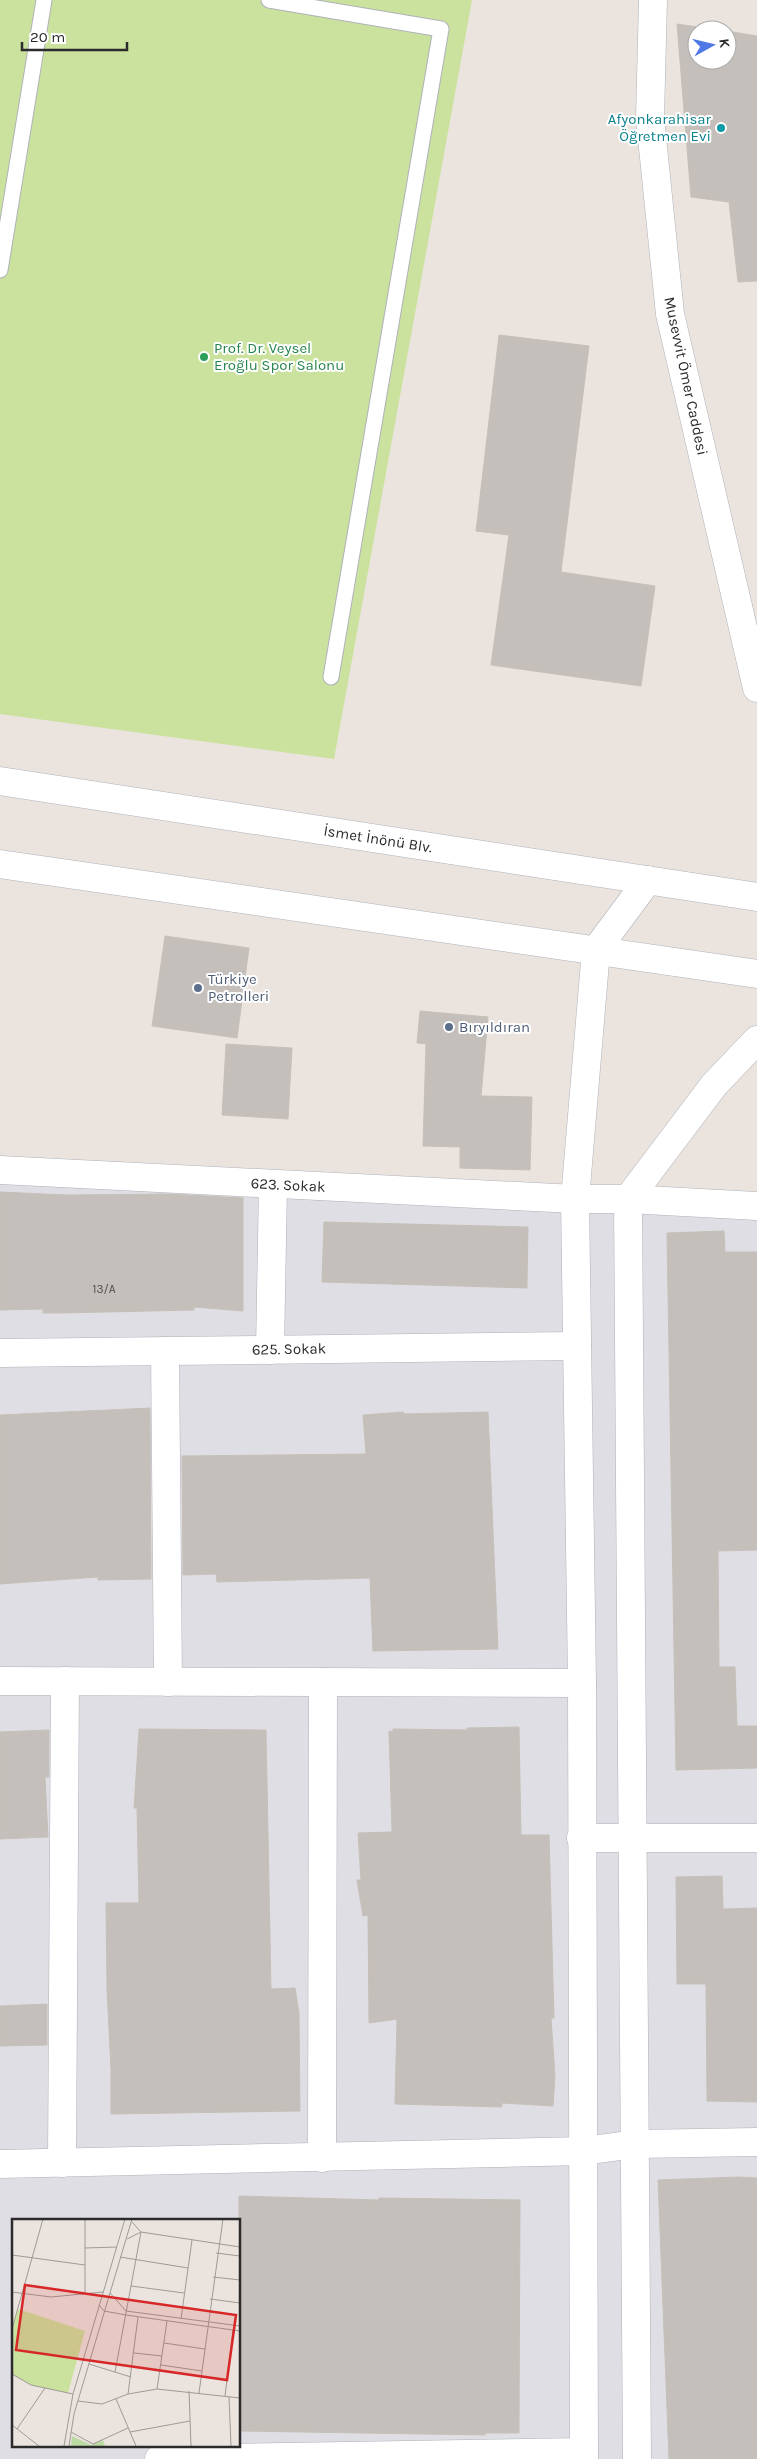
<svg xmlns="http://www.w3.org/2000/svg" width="757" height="2459" font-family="Karla,sans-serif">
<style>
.industrial{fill:#dfdee4;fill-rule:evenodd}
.pitch{fill:#cbe19e}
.building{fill:#c4bfba;stroke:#c6c0b8}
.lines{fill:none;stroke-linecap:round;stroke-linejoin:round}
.service-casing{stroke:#afb2ba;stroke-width:17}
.minor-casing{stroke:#afb2ba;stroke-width:29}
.secondary-casing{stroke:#afb2ba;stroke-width:29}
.service{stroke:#fff;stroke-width:15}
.minor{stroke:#fff;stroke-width:28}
.secondary{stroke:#fff;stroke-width:28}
.culture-dot{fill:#0f9aa8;stroke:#fff;stroke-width:2}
.leisure-dot{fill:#2e9e5b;stroke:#fff;stroke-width:2}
.service-dot{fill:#5c6f8a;stroke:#fff;stroke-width:2}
.labels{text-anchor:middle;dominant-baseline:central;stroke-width:4;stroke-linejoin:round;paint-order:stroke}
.number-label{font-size:12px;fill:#51504f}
.culture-label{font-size:15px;fill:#0d838f;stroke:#fff;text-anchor:end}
.leisure-label{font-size:15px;fill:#27864d;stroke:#fff;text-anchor:start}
.street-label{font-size:15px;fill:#2b2b2b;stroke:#fff}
.service-label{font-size:15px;fill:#4e5e75;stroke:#fff;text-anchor:start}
.inset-road{fill:none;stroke:#9e9a96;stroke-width:1}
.view{fill:#d62828;fill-opacity:0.15;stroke:#d62828;stroke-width:2.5}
.inset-edge{fill:none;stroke:#2b2b2b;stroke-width:2.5}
</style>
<rect width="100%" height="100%" fill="#ebe4de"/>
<!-- industrial -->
<path class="industrial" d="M0,1170L757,1206V2459H0ZM14,2220H239V2445H14Z"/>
<!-- pitch -->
<path class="pitch" d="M0,0H472L334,759L0,714Z"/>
<!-- building -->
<g class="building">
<path d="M677,24L718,30H697V60H727V31L757,36V281L738,282L729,202L691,197Z"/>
<path d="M499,335L589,346L561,572L655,586L641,686L491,665L509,535L476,531Z"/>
<path d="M165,936L249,948L237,1038L152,1026Z"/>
<path d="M420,1011L488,1017L481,1096L532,1097L530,1170L460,1168V1147L423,1146L426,1044L417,1043Z"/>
<path d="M226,1044L292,1048L288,1119L222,1115Z"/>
<path d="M0,1192L67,1195L169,1194L243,1198V1311L194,1307V1310L62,1313H43V1309L0,1310Z"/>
<path d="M324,1222L528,1227L527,1288L322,1282Z"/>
<path d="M724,1231L725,1252H757V1550L718,1551L719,1667H735L737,1726H757V1768L676,1770L667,1233Z"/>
<path d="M150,1408L151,1579L98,1580V1577L0,1584V1415Z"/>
<path d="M403,1412L404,1414L488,1412L498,1649L373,1651L370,1578L217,1582L216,1574L183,1575L182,1456L366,1454L363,1415Z"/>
<path d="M519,1727L521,1835H549L554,2018H551L555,2076L553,2106L502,2103V2107L395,2104L397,2019L369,2023L368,1915L363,1916L357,1880H361L358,1833L392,1832L389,1731L393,1732V1729L467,1730V1728Z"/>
<path d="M139,1729L266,1730L271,1989L295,1988L299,2013L300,2111L111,2114V2070L107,1989L106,1903H139L137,1808H134Z"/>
<path d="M49,1730V1777H45L48,1837L0,1839V1732Z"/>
<path d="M722,1876L723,1909L757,1908V2102L707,2101L706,1984H677L676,1877Z"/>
<path d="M47,2004V2045L0,2046V2006Z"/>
<path d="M739,2177L757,2178V2459H669L658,2180Z"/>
<path d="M239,2196L379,2200V2198L520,2200L519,2433H485V2435L239,2431Z"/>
</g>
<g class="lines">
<defs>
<g id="service">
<path d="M269,0L441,29L331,677"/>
<path d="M0,270L44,0"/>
</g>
<g id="minor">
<path d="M653,0L650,118L670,314L757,688"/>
<path d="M0,1170L575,1199H628L757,1206"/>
<path d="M270,1350L273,1185"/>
<path d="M165,1351L168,1682"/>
<path d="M0,1353L577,1346"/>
<path d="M0,1681L582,1683"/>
<path d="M581,1838H757"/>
<path d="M322,2158L323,1682"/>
<path d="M62,2163L65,1681"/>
<path d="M0,2164L584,2151L635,2144L757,2142"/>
<path d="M159,2459L584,2452"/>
<path d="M584,2459L582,1683L575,1199L596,950L648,880"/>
<path d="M637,2459L628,1199L714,1085L757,1040"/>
</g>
<g id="secondary">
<path d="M0,781L757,897"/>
<path d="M0,864L757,974"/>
</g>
</defs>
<!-- service casing -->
<use href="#service" class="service-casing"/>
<!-- minor casing -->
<use href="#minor" class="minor-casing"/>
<!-- secondary casing -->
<use href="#secondary" class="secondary-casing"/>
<!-- service -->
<use href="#service" class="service"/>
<!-- minor -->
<use href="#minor" class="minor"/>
<!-- secondary -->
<use href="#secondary" class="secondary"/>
</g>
<!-- markers -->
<circle class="culture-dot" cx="721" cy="128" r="5"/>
<circle class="leisure-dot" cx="204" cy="357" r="5"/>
<g class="service-dot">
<circle cx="198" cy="988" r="5"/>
<circle cx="449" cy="1027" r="5"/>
</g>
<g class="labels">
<!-- number labels -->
<g class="number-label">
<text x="104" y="1289">13/A</text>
</g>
<!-- culture labels -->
<g class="culture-label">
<text x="711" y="119">Afyonkarahisar<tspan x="711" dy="17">Öğretmen Evi</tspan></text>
</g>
<!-- leisure labels -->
<g class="leisure-label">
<text x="214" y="348">Prof. Dr. Veysel<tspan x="214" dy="17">Eroğlu Spor Salonu</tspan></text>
</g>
<!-- street labels -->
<g class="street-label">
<text transform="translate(686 376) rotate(78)">Musevvit Ömer Caddesi</text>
<text transform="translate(378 839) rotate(9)">İsmet İnönü Blv.</text>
<text transform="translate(288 1185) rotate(3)">623. Sokak</text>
<text transform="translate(289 1349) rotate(-1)">625. Sokak</text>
</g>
<!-- service labels -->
<g class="service-label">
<text x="208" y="979">Türkiye<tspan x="208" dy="17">Petrolleri</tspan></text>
<text x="459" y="1027">Bıryıldıran</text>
</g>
</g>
<!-- overview -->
<g transform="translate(12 2219)">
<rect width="228" height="228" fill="#ebe4de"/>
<path d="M60,217L79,226L91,221L93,227H59Z" fill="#badba1"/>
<path d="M6,90L73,112L56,174L19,166L0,155V110Z" fill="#cbe19e"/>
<path class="inset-road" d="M73,0V75M115,20L129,13L228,28M73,29L105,28M204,34L228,37M0,36L73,46M108,38L176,49M201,58L228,61M119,67L172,74M0,73L39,78L91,73M98,74L114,92L228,107M198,80L228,84M87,86L92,92L114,96L228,112M169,100L180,21M0,110L31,0M152,124L193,130M122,134L150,137M77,145L119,158M149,146L190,152M103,153L129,13L120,3M0,155L19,166L61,175M145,170L155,102M177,172L179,227M187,174L211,0M116,175L126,98M213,177L221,111M217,178L219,227M104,180L124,227M66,182L90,185L116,175L145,170L228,179M0,206L27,227M5,210L33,169M59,213L81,225L116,209M118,213L178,202M52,227L61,175L113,0M57,227L62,195L120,0"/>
<path class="view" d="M13,66L224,96L215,161L4,131Z"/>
<rect width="228" height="228" class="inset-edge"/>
</g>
<!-- north arrow -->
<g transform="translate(712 45) rotate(82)"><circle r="24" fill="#ffffff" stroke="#aaaaaa"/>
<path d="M0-4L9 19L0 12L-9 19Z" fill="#5079e6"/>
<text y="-8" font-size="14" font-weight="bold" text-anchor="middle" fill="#2b2b2b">K</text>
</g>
<!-- scale -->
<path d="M22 42v8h105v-8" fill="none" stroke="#2b2b2b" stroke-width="2.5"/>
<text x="30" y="42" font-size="15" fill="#2b2b2b" stroke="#ffffff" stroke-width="4" paint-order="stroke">20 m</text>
</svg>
